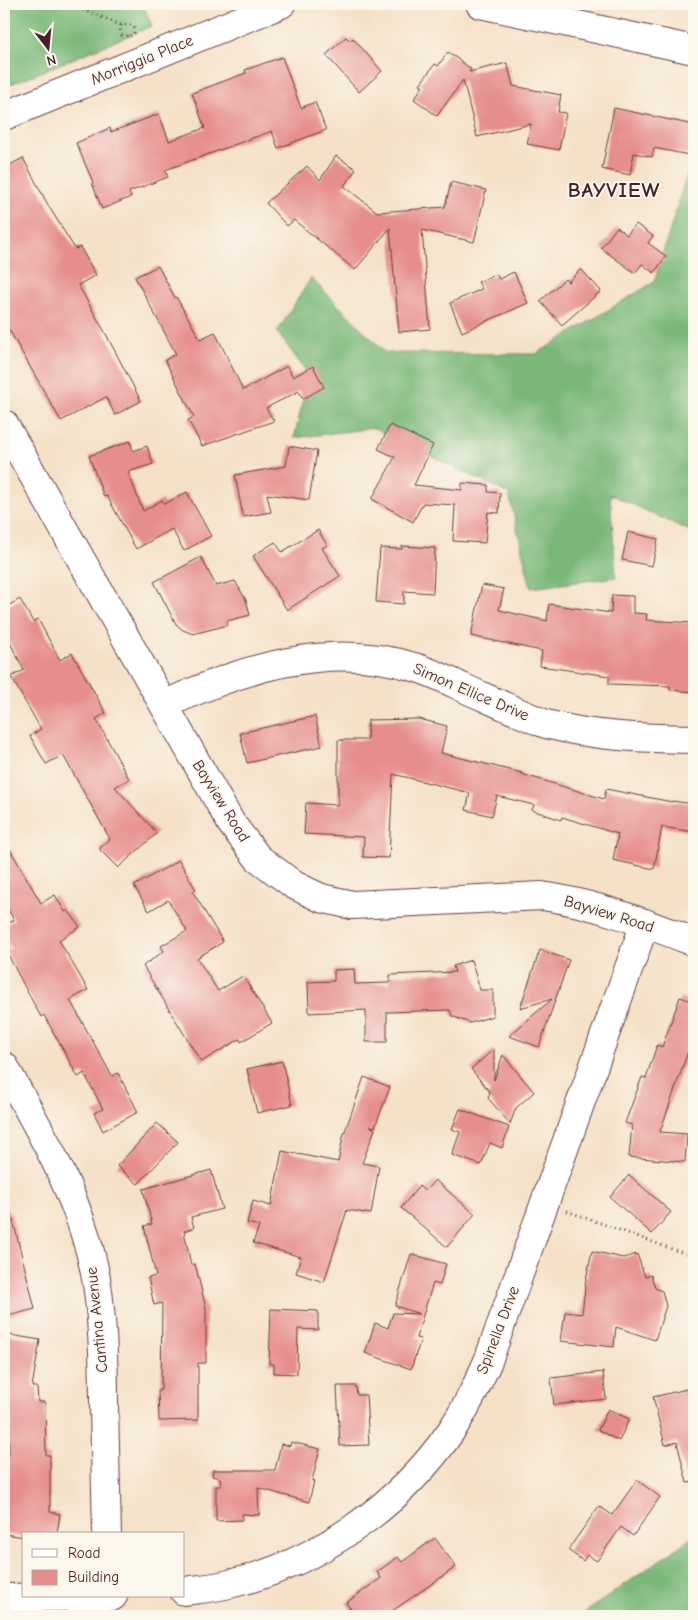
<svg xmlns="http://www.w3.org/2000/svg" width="698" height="1620" font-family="'Comic Neue',sans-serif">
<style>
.forest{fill:#7ab879;stroke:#626c52}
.building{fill:#e68e8d}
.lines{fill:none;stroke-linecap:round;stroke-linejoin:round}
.minor-casing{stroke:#643c43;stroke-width:30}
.path{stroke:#643c43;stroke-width:3;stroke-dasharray:1 4;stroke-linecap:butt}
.minor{stroke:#fff;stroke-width:28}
.labels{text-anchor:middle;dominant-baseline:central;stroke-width:4;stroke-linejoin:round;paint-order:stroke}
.street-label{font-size:16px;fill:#4a1f2b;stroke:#fbf7ec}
.district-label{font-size:21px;font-weight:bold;letter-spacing:1px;fill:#4a1f2b;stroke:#fbf7ec}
</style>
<rect width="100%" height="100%" fill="#fbf7ec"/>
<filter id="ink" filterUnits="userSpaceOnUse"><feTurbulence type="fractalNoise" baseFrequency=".02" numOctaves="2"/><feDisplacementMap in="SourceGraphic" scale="10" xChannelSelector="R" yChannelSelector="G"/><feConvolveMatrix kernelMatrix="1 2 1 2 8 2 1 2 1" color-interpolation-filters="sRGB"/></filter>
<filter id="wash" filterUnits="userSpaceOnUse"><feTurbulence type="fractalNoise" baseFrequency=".0096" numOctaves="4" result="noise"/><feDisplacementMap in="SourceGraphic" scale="20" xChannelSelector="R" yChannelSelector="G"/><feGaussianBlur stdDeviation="1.12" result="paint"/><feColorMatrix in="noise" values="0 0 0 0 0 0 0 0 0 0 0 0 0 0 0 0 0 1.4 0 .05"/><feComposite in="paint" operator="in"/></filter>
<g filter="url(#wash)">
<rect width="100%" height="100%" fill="#f5e1c8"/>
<!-- forest -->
<g class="forest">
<path d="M4,4H143L152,26L4,87Z"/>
<path d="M691,161H694V533L610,494L616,577L531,588L509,494L374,428L294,438L309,375L277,332L311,278L386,353L536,354L654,282Z"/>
<path d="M694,1536V1616H580Z"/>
</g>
<g id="blocks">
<!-- building -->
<g class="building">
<path d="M346,37L350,41L353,38L382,71L359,92L326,55Z"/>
<path d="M448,52L471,69L469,72L507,63L513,86L561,95L558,112L566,113L559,150L527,144L531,124L477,137L463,80L437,116L414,99L423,86L420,84L435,64L438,66Z"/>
<path d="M282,57L301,108L315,102L326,130L278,148L272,131L165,170L168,177L129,192L131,197L102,209L92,183L93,182L76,143L110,128L111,132L159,114L169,141L205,128L192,93L246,73L245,70Z"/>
<path d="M614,108L694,125V156L654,148L652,157L634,153L630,175L602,169Z"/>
<path d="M336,156L356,169L344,186L377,212L445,207L451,182L486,190L474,242L422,230L430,329L399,332L390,228L355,270L294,220L287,226L266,203L307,166L320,180Z"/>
<path d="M23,158L48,205L75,249L80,247L96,275L78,285L106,334L141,401L115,415L106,397L61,421L4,321V168Z"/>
<path d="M636,224L653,236L648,243L666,256L654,273L642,264L635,273L601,248L617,227L627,235Z"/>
<path d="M158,266L175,298L176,297L200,339L215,332L243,390L287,366L293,377L313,366L324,387L303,399L299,391L266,408L274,421L202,446L188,420L194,417L165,360L176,354L135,277Z"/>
<path d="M581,269L601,291L562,325L540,301L565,279L568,282Z"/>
<path d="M514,272L528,303L462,332L450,303L482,289L478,282L496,274L499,279Z"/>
<path d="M390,425L433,445L414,485L462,490V483L488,485V492L500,493L499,513L488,512L485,543L453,541L455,505L423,503L413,522L372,499L395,457L378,449Z"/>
<path d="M130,441L133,451L147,446L153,464L128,472L143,511L162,500L164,504L187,492L211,536L184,551L172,529L136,549L107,496L104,497L89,456Z"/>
<path d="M289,446L317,451L309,500L267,494L271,512L243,517L235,475L286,466Z"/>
<path d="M318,530L327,545L322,548L340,576L287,610L253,556L275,542L282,552Z"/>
<path d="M628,532L658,539L652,566L622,560Z"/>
<path d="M402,546L435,548L433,593L404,591V604L376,602L380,548L402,549Z"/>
<path d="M201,557L216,586L235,581L246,600L250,615L227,621L228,625L193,634L183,630L176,624L154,582Z"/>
<path d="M482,585L504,589L499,610L547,621L549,604L611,613L612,595L633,596V613L647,614L646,620L694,623V692L670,690V686L609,684V676L540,666L542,651L471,636Z"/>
<path d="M20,599L33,622L38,619L60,660L72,653L106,713L96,719L129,779L115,787L157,833L118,868L100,850V848L110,839L63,755L46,764L30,736L41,729L11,677L24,670L4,631V608Z"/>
<path d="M315,716L322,746L247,763L240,733Z"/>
<path d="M419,719L447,726L441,753L522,773V774L604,799L606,789L672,802V801L694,804V832L662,827L654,869L613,860L618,834L562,817L561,820L532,810L534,805L497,796L492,816L466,810L470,793L393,774L389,858L363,857L364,837L304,834L306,803L338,805V740H367L368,720Z"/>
<path d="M4,839L41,903L55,895L65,912L68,910L80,927L59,940L88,990L70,1000L112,1076L118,1073L138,1112L103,1131L94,1113L103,1109L84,1073L78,1077L44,1015L41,1017L28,993L6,951L11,948L4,934V926L14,920L4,902Z"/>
<path d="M179,860L196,890L193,892L223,942L197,958L218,991L243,976L272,1023L241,1042L240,1039L201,1062L143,966L164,951L161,946L187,931L168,900L149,911L134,886Z"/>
<path d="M540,950L569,960L539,1047L509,1036L552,999L520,1008Z"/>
<path d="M471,960L480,990H493V1016L470,1023L452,1016L450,1010L387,1012V1042H366V1010L309,1013L308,982L334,981V970L354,969L355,984L390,983V975L455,972L453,966Z"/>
<path d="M680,997L694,1002V1048L690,1046L660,1132L687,1134L685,1162L629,1157L632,1125L625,1123L642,1077L646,1078L657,1045L662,1047Z"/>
<path d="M494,1049V1080L503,1055L534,1092L516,1108L510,1124L488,1098L490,1092L471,1069Z"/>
<path d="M282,1061L292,1105L257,1113L247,1069Z"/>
<path d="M364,1077L390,1087L375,1127L370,1126L375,1129L362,1163L379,1166L371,1214L347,1210L324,1282L296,1273L301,1257L253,1243L259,1226L247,1223L253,1201L271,1206L282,1151L338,1162L343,1137Z"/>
<path d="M460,1109L509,1127L502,1148L490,1143L481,1165L452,1155L460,1132L452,1129Z"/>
<path d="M157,1123L178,1142L138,1184L117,1166Z"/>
<path d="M211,1170L222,1209L191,1217L194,1228L184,1231L191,1265L195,1264L206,1308V1363H198V1420L159,1421L158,1390H161L162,1303L154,1305L148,1278L156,1276L144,1226L152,1224L143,1189Z"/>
<path d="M629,1175L671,1212L652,1234L610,1197Z"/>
<path d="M435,1180L475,1214L447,1247L401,1208L419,1186L425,1191Z"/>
<path d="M11,1212L35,1309L4,1317V1213Z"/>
<path d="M592,1251L623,1258L637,1254L645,1277L651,1275L655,1288L662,1291L666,1306L655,1340L616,1327L614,1347L561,1341L565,1312L582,1314L586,1279Z"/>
<path d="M411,1254L446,1264L440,1285L433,1283L416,1338L421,1339L411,1369L365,1353L375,1323L388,1328L393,1313L420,1314L395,1306Z"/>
<path d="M271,1309L318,1311V1330L298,1329L297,1374L274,1373V1364H269Z"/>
<path d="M4,1334L40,1340L32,1387H37L38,1402H45L46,1455H50V1512L60,1514L57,1534H24V1537L4,1534V1505L7,1486H4V1455H9L7,1372L4,1371Z"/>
<path d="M603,1372L606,1399L554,1405L551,1378Z"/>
<path d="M337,1386H356L357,1395H366L369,1445L340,1446Z"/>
<path d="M687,1389L694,1417V1482L687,1483L677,1442L665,1445L653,1397Z"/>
<path d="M608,1409L629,1419L619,1441L598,1430Z"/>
<path d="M291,1442L320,1449L312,1481H314L309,1502L258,1488L259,1515L242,1514V1520L216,1521V1486H221L220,1478L212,1476L213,1470H275L281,1444L290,1446Z"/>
<path d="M637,1480L660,1497L633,1536L621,1527L597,1561L587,1555L583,1561L568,1550L599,1506L612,1515Z"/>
<path d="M435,1538L456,1567L385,1616H356L346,1603L381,1578L377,1572L398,1557L402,1562Z"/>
</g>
</g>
</g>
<g filter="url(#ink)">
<use href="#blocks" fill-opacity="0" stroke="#643c43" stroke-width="1"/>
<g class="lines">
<defs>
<g id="minor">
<path d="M480,4L694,50"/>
<path d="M4,116L281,4"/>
<path d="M4,424L231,823L258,858L294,885L321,898L352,905L542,896C594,903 645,923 694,942"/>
<path d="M164,705C240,669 330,640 414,667C432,672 449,681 466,689C493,701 519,713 546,724C595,737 644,738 694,739"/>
<path d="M4,1066C43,1135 84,1205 97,1284C103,1324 104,1365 104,1405C105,1448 106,1491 107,1534"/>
<path d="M184,1591C198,1589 212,1588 225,1585C314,1566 400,1506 451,1431C466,1409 477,1385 488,1361L645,923"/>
<path d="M4,1598L113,1596"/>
</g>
</defs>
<!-- minor casing -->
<use href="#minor" class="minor-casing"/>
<!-- path -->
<g class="path">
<path d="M69,4L121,25H131L135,29L134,33L130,36"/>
<path d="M121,25L120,29L122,35L131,37"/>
<path d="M567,1211L694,1257"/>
</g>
<!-- minor -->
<use href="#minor" class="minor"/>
</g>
</g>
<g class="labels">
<!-- street labels -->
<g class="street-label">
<text transform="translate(142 60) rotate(-22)">Morriggia Place</text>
<text transform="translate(471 692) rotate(23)">Simon Ellice Drive</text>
<text transform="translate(221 801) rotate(58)">Bayview Road</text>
<text transform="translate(609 914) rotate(17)">Bayview Road</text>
<text transform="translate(97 1320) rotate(-96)">Cantina Avenue</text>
<text transform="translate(498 1330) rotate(-69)">Spinella Drive</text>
</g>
<!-- district labels -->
<g class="district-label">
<text x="614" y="190">BAYVIEW</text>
</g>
</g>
<!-- margin -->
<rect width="698" height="1620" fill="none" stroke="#fbf7ec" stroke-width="20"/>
<!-- legend -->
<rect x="22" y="1532" width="162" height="65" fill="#fbf7ec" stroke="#b4a19f"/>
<rect x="32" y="1549" width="25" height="8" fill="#ffffff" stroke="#b4a19f"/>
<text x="68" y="1558" font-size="15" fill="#4a1f2b">Road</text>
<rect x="32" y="1570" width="25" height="15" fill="#e68e8d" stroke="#b4a19f"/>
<text x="68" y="1582" font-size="15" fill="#4a1f2b">Building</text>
<!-- north arrow -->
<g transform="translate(48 48) rotate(164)" stroke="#fbf7ec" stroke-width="4" paint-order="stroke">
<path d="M0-4L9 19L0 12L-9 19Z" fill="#4a1f2b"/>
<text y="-8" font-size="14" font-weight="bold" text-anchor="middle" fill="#4a1f2b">N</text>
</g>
</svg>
